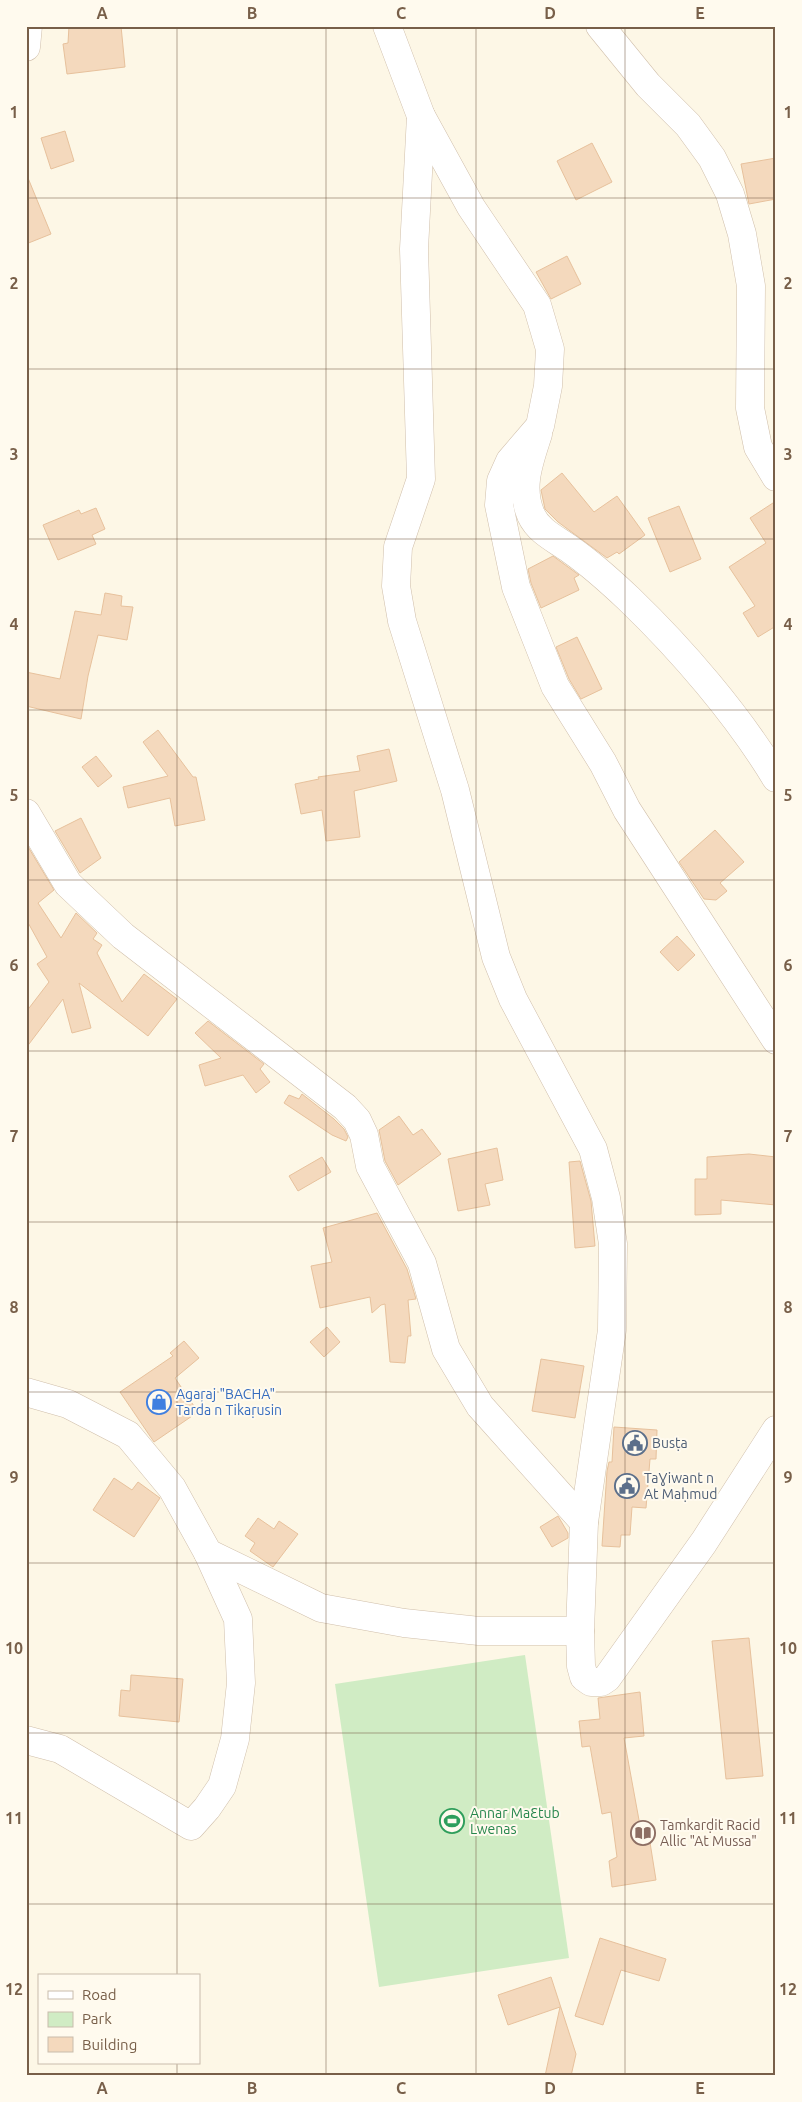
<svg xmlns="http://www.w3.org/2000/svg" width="802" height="2102" font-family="Ubuntu,sans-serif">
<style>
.green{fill:#d0ecc4}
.building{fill:#f4d9bd;stroke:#e7c19c}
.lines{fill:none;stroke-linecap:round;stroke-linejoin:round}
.minor-casing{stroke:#d0bfab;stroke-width:29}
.minor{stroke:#fff;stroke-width:28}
.grid{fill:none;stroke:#785f49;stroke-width:1;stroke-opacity:0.55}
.labels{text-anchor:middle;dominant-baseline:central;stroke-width:4;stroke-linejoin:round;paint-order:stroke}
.shop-label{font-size:14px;fill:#366cbe;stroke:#fffaee;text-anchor:start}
.service-label{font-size:14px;fill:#4e5e75;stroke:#fffaee;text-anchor:start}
.leisure-label{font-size:14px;fill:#27864d;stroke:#fffaee;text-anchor:start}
.education-label{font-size:14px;fill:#785e54;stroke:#fffaee;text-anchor:start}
.neatline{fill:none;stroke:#785f49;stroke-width:2}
.grid-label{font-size:16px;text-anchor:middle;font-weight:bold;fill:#785f49}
</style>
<rect width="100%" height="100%" fill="#fdf7e6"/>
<!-- green -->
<path class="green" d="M525,1655L569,1958L379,1987L335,1684Z"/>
<!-- building -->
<g class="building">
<path d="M69,26H121L125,67L67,74L63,44L68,43Z"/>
<path d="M65,131L74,161L51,169L41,138Z"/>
<path d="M592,143L612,182L576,200L557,161Z"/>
<path d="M776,158V199L749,204L741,164Z"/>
<path d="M26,178H28L51,234L26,244Z"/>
<path d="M567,256L581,284L551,299L536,272Z"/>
<path d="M562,473L594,512L617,496L645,535L619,554L617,552L607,558L558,522L545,509L541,490Z"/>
<path d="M776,501V626L758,637L743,613L755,606L729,567L766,543L750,518Z"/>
<path d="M679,506L701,559L670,572L648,518Z"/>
<path d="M96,508L105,529L92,535L96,544L58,560L43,525L79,510L81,514Z"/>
<path d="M553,556L579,575L574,578L579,590L541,608L531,583L528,569Z"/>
<path d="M105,593L122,596L121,606L133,607L127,640L98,635L88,676L81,719L26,706V672L60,679L75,611L101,615Z"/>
<path d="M577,637L602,689L581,699L569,679L556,647Z"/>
<path d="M158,730L193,777H196L205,820L175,826L170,798L128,808L123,787L168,776L143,742Z"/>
<path d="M389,749L397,781L354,791L360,837L326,841L322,810L301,814L295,784L319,779L318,777L360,771L357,756Z"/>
<path d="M96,756L112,776L98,787L82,767Z"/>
<path d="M81,818L101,858L80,873L55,831Z"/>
<path d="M715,830L744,862L720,883L727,891L716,900L704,899L679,862Z"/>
<path d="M27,845L54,890L38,903L61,938L76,913L97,933L93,939L102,945L97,953L122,1002L144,974L177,999L148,1036L79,983L91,1028L72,1033L63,999L26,1048V1012L49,982L37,964L47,957L26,919Z"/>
<path d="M677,936L695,955L678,971L660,952Z"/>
<path d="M208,1021L264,1064L260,1069L270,1082L256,1093L243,1075L205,1086L199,1065L221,1058L195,1033Z"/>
<path d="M302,1094L334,1119L344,1129L348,1137L346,1141L332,1135L284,1103L289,1095L299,1099Z"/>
<path d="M399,1116L413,1135L422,1129L441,1154L398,1185L385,1161L379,1130Z"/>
<path d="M497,1148L503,1180L485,1184L490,1205L458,1211L448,1159Z"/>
<path d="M749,1154L776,1157V1205L721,1200V1214L695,1215V1179H707V1157Z"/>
<path d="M322,1157L331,1172L298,1191L289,1176Z"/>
<path d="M580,1161L591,1201L595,1246L575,1248L569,1162Z"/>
<path d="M377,1213L407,1269L416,1299L408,1300L411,1336H408L405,1363L390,1362L385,1304L381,1305L372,1313L370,1297L320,1308L311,1266L332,1262L323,1228Z"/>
<path d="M327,1327L340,1342L324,1357L310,1342Z"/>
<path d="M184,1341L199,1358L175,1378L198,1412L154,1442L120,1392L173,1356L170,1353Z"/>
<path d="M541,1359L584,1366L575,1418L532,1411Z"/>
<path d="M614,1427L657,1430L656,1459H650L646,1508L632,1507L630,1535H621L620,1547L602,1546L607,1471L609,1462H612Z"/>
<path d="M114,1478L132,1490L138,1482L160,1498L134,1537L93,1510Z"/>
<path d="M558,1516L568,1533V1538L552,1547L540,1527Z"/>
<path d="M258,1518L274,1529L279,1521L298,1534L273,1567L250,1551L255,1543L245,1536Z"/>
<path d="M749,1638L763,1776L726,1779L712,1641Z"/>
<path d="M131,1675L183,1679L179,1722L119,1716L121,1690L130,1691Z"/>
<path d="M640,1692L644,1736L624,1738L641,1831L648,1830L656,1880L612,1887L609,1861L617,1857L611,1812L602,1814L590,1746L582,1747L579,1721L600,1719L598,1698Z"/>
<path d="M600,1938L666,1959L659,1981L621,1970L603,2025L575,2016Z"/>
<path d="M551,1977L576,2054L571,2076H545L560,2007L508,2025L498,1995Z"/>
</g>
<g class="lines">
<defs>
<g id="minor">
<path d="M387,26L421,116L471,207L537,305L550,349L548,386L540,426L510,461L501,481L499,505L516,587L555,686L603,763L627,810L776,1040"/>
<path d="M600,26L648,85L688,125L712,158L730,194L742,234L751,286L750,408L758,447L776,477"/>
<path d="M26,47L28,26"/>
<path d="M421,116L414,249L421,479L398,547L396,586L402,621L455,790L496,957L513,999L593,1149L606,1198L613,1244L612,1330L584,1522L580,1631L581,1666L584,1677L591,1682H601L607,1678L704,1542L776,1430"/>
<path d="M538,434C529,462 519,487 531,515C539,532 556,539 571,550C591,564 611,582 629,599C682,650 738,715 776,778"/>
<path d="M26,813L68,884L123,936L345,1107L357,1120L364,1135L370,1166L422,1263L446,1349L480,1406L584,1522"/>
<path d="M26,1392L68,1404L128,1435L172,1488L208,1553L321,1608L404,1623L479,1631H580"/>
<path d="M26,1740L60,1749L191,1826L207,1808L222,1786L235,1739L241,1683L238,1619L208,1553"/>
</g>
</defs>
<!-- minor casing -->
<use href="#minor" class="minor-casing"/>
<!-- minor -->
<use href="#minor" class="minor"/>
</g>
<!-- grid -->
<path class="grid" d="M177,26V1976M326,26V2076M476,26V2076M625,26V2076M26,198H776M26,369H776M26,539H776M26,710H776M26,880H776M26,1051H776M26,1222H776M26,1392H776M26,1563H776M26,1733H776M26,1904H776M177,2063V2076"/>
<!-- icons -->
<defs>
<symbol id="shop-ring" viewBox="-11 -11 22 22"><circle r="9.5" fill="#fffaee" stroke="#3f7fe0" stroke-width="1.5"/><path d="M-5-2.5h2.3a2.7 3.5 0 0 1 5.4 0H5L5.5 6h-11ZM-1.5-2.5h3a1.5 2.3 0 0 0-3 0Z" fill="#3f7fe0"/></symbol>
<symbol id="civic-ring" viewBox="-11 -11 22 22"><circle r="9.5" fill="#fffaee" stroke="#5c6f8a" stroke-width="1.5"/><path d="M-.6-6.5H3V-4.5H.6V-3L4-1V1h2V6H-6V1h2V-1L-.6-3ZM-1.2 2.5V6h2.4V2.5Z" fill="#5c6f8a"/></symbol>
<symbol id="stadium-ring" viewBox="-11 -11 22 22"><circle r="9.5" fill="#fffaee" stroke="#2e9e5b" stroke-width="1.5"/><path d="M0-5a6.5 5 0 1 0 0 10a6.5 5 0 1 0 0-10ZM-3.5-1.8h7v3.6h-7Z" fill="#2e9e5b"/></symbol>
<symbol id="library-ring" viewBox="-11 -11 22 22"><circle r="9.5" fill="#fffaee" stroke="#8d6e63" stroke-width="1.5"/><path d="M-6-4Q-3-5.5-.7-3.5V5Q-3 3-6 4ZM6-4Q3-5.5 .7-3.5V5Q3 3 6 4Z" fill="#8d6e63"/></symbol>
</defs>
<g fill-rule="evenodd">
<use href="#shop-ring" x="145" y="1388" width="28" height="28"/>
<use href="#civic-ring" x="621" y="1429" width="28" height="28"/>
<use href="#civic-ring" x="613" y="1472" width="28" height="28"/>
<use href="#stadium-ring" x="438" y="1807" width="28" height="28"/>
<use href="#library-ring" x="629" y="1819" width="28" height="28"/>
</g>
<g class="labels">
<!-- shop labels -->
<g class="shop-label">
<text x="176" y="1394">Agaṛaj "BACHA"<tspan x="176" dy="16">Tarda n Tikaṛusin</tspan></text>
</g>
<!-- service labels -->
<g class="service-label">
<text x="652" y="1443">Busṭa</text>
<text x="644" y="1478">Taɣiwant n<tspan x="644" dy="16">At Maḥmud</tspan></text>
</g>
<!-- leisure labels -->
<g class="leisure-label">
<text x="470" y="1813">Annar Maɛtub<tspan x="470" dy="16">Lwenas</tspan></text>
</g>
<!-- education labels -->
<g class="education-label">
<text x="660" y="1825">Tamkarḍit Racid<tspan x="660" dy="16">Allic "At Mussa"</tspan></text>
</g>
</g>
<!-- border -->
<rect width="802" height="2102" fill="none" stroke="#fffaee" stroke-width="55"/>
<!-- legend -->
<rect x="38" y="1974" width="162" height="90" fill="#fffaee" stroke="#c9bcac"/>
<rect x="48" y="1991" width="25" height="8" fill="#ffffff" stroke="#c9bcac"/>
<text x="82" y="2000" font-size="15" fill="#785f49">Road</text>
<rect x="48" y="2012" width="25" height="15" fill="#d0ecc4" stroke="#c9bcac"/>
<text x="82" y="2024" font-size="15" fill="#785f49">Park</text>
<rect x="48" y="2037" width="25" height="15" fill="#f4d9bd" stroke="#c9bcac"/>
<text x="82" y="2050" font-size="15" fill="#785f49">Building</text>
<rect x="28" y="28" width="746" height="2046" class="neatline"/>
<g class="grid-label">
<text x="102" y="19">A</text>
<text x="252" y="19">B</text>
<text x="401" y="19">C</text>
<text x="550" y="19">D</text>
<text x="700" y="19">E</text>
<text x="14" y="118">1</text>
<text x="788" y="118">1</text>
<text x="14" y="289">2</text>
<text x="788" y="289">2</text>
<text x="14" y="460">3</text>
<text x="788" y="460">3</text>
<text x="14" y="630">4</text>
<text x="788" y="630">4</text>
<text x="14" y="801">5</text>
<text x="788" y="801">5</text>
<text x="14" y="971">6</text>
<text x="788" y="971">6</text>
<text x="14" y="1142">7</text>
<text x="788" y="1142">7</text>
<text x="14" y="1313">8</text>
<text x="788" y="1313">8</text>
<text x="14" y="1483">9</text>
<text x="788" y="1483">9</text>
<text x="14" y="1654">10</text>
<text x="788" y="1654">10</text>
<text x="14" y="1824">11</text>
<text x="788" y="1824">11</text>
<text x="14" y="1995">12</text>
<text x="788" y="1995">12</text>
<text x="102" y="2094">A</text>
<text x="252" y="2094">B</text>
<text x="401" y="2094">C</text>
<text x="550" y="2094">D</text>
<text x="700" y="2094">E</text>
</g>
</svg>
